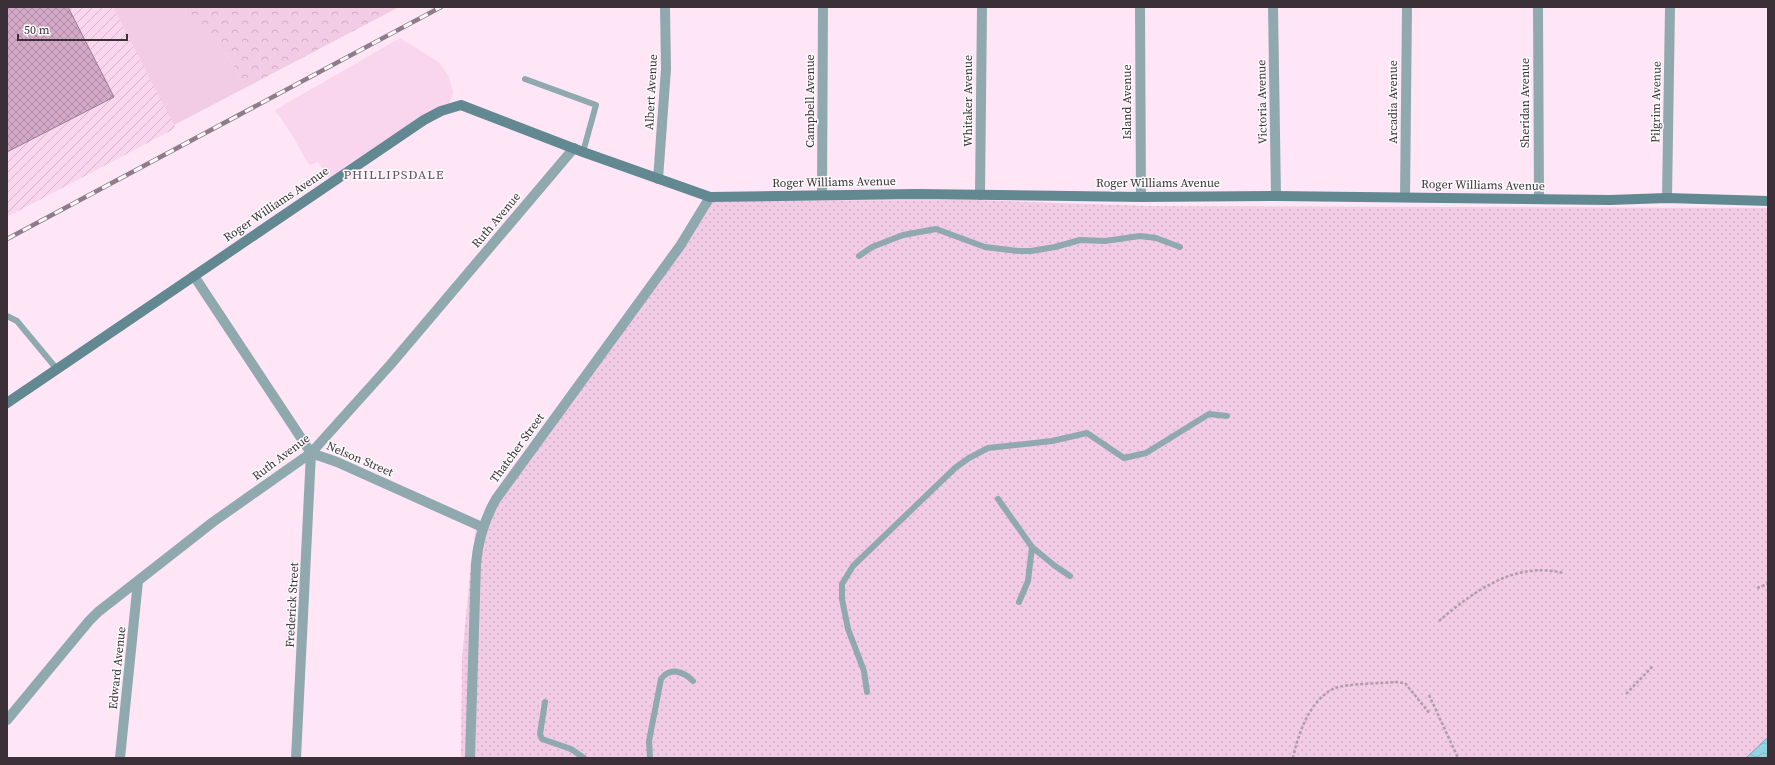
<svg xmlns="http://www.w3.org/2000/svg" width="1775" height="765" font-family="'Source Serif 4',serif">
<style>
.built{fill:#fad5ee}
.industrial{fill:url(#industrial-furrows)}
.grass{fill:#f2cbe5}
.forest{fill:url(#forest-crowns)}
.park{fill:url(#park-dots)}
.water{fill:url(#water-waves);stroke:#7ba2ae}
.building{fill:url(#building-cross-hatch);stroke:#9b7f92}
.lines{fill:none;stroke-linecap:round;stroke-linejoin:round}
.path{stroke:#b19daa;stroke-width:2.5;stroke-dasharray:3 2;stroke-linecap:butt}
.service{stroke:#90a9af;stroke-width:6}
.minor{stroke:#90a9af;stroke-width:10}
.secondary{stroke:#628891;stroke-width:10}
.rail-casing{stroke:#8e7d89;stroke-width:4.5}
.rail{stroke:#fbfbfb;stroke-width:3;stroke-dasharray:9;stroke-linecap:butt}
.labels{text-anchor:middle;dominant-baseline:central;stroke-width:3;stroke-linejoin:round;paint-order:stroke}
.street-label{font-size:12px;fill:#3c3038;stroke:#fbfbfb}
.neighbourhood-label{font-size:13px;letter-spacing:1px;fill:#664d5f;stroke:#fbfbfb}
</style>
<defs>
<pattern id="industrial-furrows" width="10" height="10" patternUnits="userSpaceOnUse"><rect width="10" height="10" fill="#fad5ee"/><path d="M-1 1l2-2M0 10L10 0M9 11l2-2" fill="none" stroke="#d7b7cd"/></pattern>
<pattern id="forest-crowns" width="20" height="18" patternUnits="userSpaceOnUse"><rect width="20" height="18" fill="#f2cbe5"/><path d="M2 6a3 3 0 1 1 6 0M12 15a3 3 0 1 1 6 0" fill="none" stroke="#d0afc5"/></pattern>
<pattern id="park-dots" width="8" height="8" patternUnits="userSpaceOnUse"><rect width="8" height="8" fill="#f2cbe5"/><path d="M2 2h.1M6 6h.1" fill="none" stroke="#d0afc5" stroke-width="1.8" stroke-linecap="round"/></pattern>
<pattern id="water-waves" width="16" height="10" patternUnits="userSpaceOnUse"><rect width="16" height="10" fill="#96d3e1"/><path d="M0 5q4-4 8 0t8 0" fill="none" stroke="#82b5c2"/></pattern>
<pattern id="building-cross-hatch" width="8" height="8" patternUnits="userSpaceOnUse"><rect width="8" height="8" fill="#d4a8c7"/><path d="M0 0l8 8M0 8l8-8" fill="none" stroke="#ad89a3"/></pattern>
</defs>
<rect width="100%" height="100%" fill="#fee6f6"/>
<!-- built -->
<path class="built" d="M400,38L437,61L441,65L449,77L453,93L449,104L331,181L318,162L310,165L306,160L294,138L275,110Z"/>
<!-- industrial -->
<path class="industrial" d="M7,7H113L176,128L7,217Z"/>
<!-- grass -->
<path class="grass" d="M113,7H186L185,16L211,36L232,62L245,88L174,125Z"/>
<!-- forest -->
<path class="forest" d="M186,7H399L245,88L232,62L211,36L185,16Z"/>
<!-- park -->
<path class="park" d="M975,200L1148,206L1768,208V758H461L462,658L471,563L476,528L628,320L706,201Z"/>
<!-- water -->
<path class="water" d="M1768,737V758H1746Z"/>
<!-- building -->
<path class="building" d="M7,7H68L114,97L7,152Z"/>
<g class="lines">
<!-- path -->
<g class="path">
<path d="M1757,588L1768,584"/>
<path d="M1439,621C1474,591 1515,561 1563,573"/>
<path d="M1626,694L1653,666"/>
<path d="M1429,695L1458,758"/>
<path d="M1293,758C1298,734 1310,699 1335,688C1345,684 1383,683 1396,682L1405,683L1430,714"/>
</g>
<!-- service -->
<g class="service">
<path d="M525,79L596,105L583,152"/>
<path d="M859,256L872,247L903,235L936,229L985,247L1018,251H1031L1055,247L1080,240L1105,241L1140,236L1156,238L1180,247"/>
<path d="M7,316L17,321L56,368"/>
<path d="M998,499L1032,547L1055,566L1070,576"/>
<path d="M1019,602L1028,581L1032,547"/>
<path d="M867,692L864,671L848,629L842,599V584L853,566L955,468L969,458L988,448L1052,441L1087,433L1124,458L1146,453L1209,414L1227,416"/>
<path d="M545,702L540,734L542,739L571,749L584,758"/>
<path d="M650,758L649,741L661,679C670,667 683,671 693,681"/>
</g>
<!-- minor -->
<g class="minor">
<path d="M1140,7L1141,197"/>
<path d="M1273,7L1276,196"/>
<path d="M1538,7L1539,198"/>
<path d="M658,179L666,69L665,7"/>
<path d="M822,195L823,7"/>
<path d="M980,195L982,7"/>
<path d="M1405,197L1407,7"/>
<path d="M1667,198L1670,7"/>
<path d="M194,276L311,453L337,462L482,527"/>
<path d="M7,720L89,621L98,612L213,522L311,453L391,364L574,148"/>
<path d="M120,758L138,581"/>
<path d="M296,758L311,453"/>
<path d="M470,758L476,564C478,540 484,520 496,499L680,246L710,197"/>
</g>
<!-- secondary -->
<path class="secondary" d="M7,403L424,120L441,111L461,105L583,152L710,197L916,194L1141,197L1276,196L1610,200L1667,198L1768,201"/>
<defs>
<path id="rail" d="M7,239L441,7"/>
</defs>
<!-- rail casing -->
<use href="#rail" class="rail-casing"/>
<!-- rail -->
<use href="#rail" class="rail"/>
</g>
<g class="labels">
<!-- street labels -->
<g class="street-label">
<text transform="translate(651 92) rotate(-87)">Albert Avenue</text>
<text transform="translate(810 101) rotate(-90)">Campbell Avenue</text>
<text transform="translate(968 101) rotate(-90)">Whitaker Avenue</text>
<text transform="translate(1127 102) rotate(-90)">Island Avenue</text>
<text transform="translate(1262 102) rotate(-91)">Victoria Avenue</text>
<text transform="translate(1393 102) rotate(-90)">Arcadia Avenue</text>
<text transform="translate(1656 102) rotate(-89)">Pilgrim Avenue</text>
<text transform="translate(1525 103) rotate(-90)">Sheridan Avenue</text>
<text transform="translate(834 182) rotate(-1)">Roger Williams Avenue</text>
<text x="1158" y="183">Roger Williams Avenue</text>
<text transform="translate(1483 185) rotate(1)">Roger Williams Avenue</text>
<text transform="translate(276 204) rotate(-34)">Roger Williams Avenue</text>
<text transform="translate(496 220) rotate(-50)">Ruth Avenue</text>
<text transform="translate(517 448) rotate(-54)">Thatcher Street</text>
<text transform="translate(281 457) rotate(-37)">Ruth Avenue</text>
<text transform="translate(360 459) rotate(23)">Nelson Street</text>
<text transform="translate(292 605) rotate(-87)">Frederick Street</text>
<text transform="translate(117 668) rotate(-84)">Edward Avenue</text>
</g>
<!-- neighbourhood labels -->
<g class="neighbourhood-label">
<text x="394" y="174">PHILLIPSDALE</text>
</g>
</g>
<!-- border -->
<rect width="1775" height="765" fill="none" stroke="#3c3038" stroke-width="16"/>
<!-- scale -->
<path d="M18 34v6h109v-6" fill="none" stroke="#3c3038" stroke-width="2"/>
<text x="24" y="34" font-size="12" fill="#3c3038" stroke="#fbfbfb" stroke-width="3" paint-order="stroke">50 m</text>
</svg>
